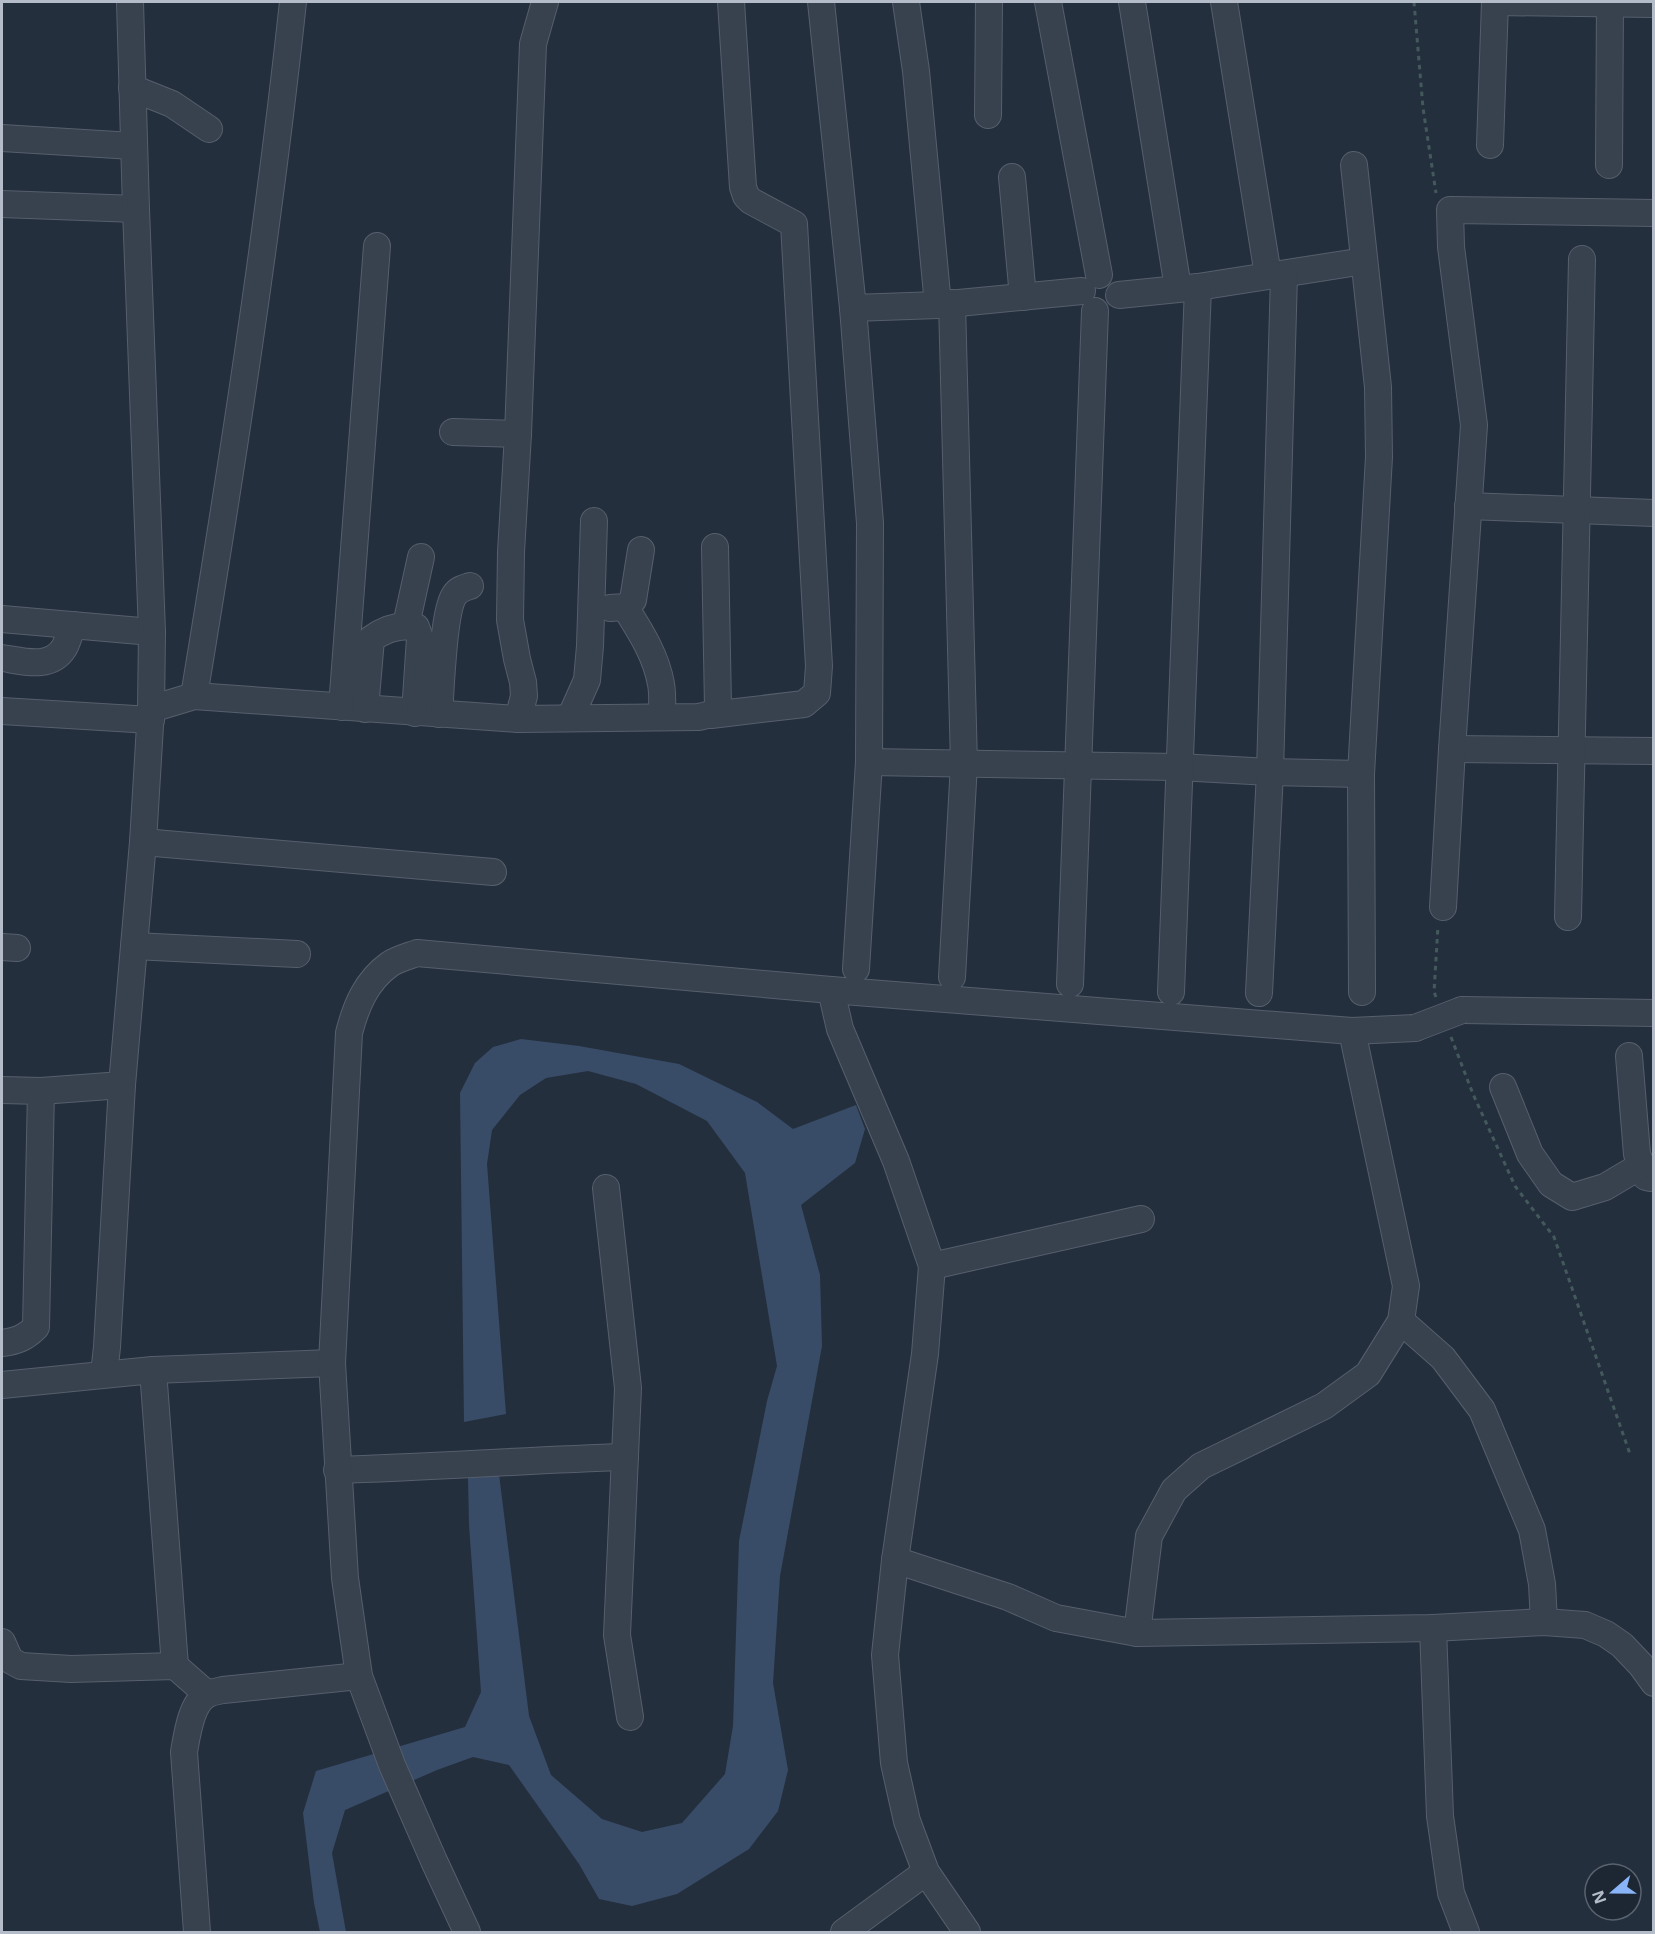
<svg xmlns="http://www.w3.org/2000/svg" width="1655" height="1934" font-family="'Open Sans',sans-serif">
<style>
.water{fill:#394c67}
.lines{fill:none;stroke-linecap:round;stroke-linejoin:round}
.minor-casing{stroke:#565f6c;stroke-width:28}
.path{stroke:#44595c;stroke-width:3;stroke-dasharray:4.5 4.5;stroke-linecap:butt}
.minor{stroke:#38414e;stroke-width:26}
.minor-bridge-casing{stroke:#565f6c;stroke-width:28;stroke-linecap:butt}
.minor-bridge{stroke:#38414e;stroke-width:26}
</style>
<rect width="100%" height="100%" fill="#242f3e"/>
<!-- water -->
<path class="water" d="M521,1039L579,1046L679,1064L757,1102L793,1129L856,1105L865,1129L855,1163L801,1205L820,1275L822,1346L780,1576L773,1683L788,1770L778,1811L749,1849L677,1894L632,1906L599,1899L579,1864L509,1765L473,1757L437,1770L345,1810L332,1853L346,1932H320L314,1903L303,1813L316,1771L465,1727L481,1692L469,1525L468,1478L499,1474L529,1716L551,1775L602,1819L642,1832L682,1823L725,1774L733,1726L739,1541L767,1401L777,1366L745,1173L707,1121L636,1084L588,1071L546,1078L520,1095L492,1130L487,1164L506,1414L464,1422L460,1093L475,1063L493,1047Z"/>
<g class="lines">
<defs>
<g id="minor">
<path d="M821,2L853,308L870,523L869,762L856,969"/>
<path d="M906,2L916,71L938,305"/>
<path d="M1048,2L1099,275"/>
<path d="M1132,2L1178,288"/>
<path d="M1224,2L1268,275"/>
<path d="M1495,2L1654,4"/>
<path d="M132,88L172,104L209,129"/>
<path d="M988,115L989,2"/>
<path d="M2,138L133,146"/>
<path d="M1490,145L1495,2"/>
<path d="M1354,165L1378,387L1379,457L1361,774L1362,992"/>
<path d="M1609,165L1610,2"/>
<path d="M1012,177L1023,297"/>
<path d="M2,204L136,209"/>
<path d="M1119,295L1198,287L1364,261"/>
<path d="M952,303L964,764L952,977"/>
<path d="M853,308L938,305L1082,291"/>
<path d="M453,432L518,434"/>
<path d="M1468,506L1654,513"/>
<path d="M625,607C640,631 656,655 661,684C663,694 662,706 662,717"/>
<path d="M610,608L625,607L633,600L641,550"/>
<path d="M2,619L152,632"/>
<path d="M406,625L421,557"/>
<path d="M2,658C23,661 50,670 64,648C68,641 70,632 73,625"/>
<path d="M194,696C232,466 268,234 293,2"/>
<path d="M342,707L377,246"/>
<path d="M151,709L194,696L518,719L698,717C707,715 714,715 718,707L715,547"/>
<path d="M365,709L371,639C385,629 400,624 416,627L420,638L415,713"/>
<path d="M2,711L151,720"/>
<path d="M439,714C441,690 443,613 454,596C458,589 464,588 470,586"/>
<path d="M711,715L804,704L817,693L819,666L794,224L751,201L746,196L743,187L731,2"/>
<path d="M570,718L587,680L590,646L594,521"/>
<path d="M518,719L524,696L523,682L517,659L510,620L511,552L518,434L533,44L545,2"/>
<path d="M1452,749L1654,751"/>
<path d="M869,762L1178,767L1270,772L1361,774"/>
<path d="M143,842L493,872"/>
<path d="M1443,907L1452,749L1474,425L1451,247L1450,210L1654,213"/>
<path d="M1568,917L1582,259"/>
<path d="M134,946L297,954"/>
<path d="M2,947L17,948"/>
<path d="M1070,984L1095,311"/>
<path d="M831,990L840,1029L896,1161L932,1266L925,1354L895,1560L885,1655L894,1763L907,1821L926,1872L967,1932"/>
<path d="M1171,992L1198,287"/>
<path d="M1259,993L1270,772L1284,275"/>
<path d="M1462,1010L1654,1013"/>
<path d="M1629,1056L1637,1154L1646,1177L1650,1178"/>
<path d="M1503,1087L1530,1154L1551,1184L1572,1197L1605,1187L1642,1165"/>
<path d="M2,1090L41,1091L122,1085"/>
<path d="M606,1188L628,1388L617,1635L630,1717"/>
<path d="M932,1266L1141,1219"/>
<path d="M1401,1321L1443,1358L1482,1410L1532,1530L1542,1584L1544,1622"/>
<path d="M2,1343C17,1341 25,1338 36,1327L41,1091"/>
<path d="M153,1370L175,1666"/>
<path d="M104,1374L107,1347L122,1085L143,842L151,709L152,632L136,209L130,2"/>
<path d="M2,1385L153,1370L332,1363"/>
<path d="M337,1470C433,1467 529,1460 625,1457"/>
<path d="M895,1560L1008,1597L1056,1618L1137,1633L1433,1628L1544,1622L1585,1625L1606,1634L1622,1645L1641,1665L1654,1683"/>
<path d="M1433,1628L1440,1816L1451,1893L1466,1932"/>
<path d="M1137,1633L1149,1536L1174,1490L1201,1466L1324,1406L1368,1374L1401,1321L1406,1286L1352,1031"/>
<path d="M2,1642L10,1660L21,1666L71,1669L175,1666L207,1694"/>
<path d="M197,1932L184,1752C187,1735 191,1702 208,1694C212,1692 218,1691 223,1690L359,1676"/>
<path d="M467,1932L434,1861L392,1765L359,1676L345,1578L332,1363L349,1033C356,1006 366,981 390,964C398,959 409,956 417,953L831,990L1352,1031L1415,1028"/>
<path d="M844,1932L926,1872"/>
</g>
</defs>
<!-- minor casing -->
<use href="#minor" class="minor-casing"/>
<!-- path -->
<g class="path">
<path d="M1414,2L1423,108L1436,193"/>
<path d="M1436,997L1434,992L1438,926"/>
<path d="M1451,1037L1473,1094L1515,1186L1554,1237L1630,1454"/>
</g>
<!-- minor -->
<use href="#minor" class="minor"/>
<defs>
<path id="minor-bridge" d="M1415,1028L1462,1010"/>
</defs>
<!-- minor-bridge casing -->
<use href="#minor-bridge" class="minor-bridge-casing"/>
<!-- minor-bridge -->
<use href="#minor-bridge" class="minor-bridge"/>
</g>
<!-- border -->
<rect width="1655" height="1934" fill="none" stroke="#b4bcc9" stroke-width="6"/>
<!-- north arrow -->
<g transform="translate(1613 1892) rotate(250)"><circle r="28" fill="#1d2633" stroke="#59626f" stroke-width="1.5"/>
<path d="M0-4.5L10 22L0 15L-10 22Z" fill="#8ab4f8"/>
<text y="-9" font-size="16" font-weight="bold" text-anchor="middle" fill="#b4bcc9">N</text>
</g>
</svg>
